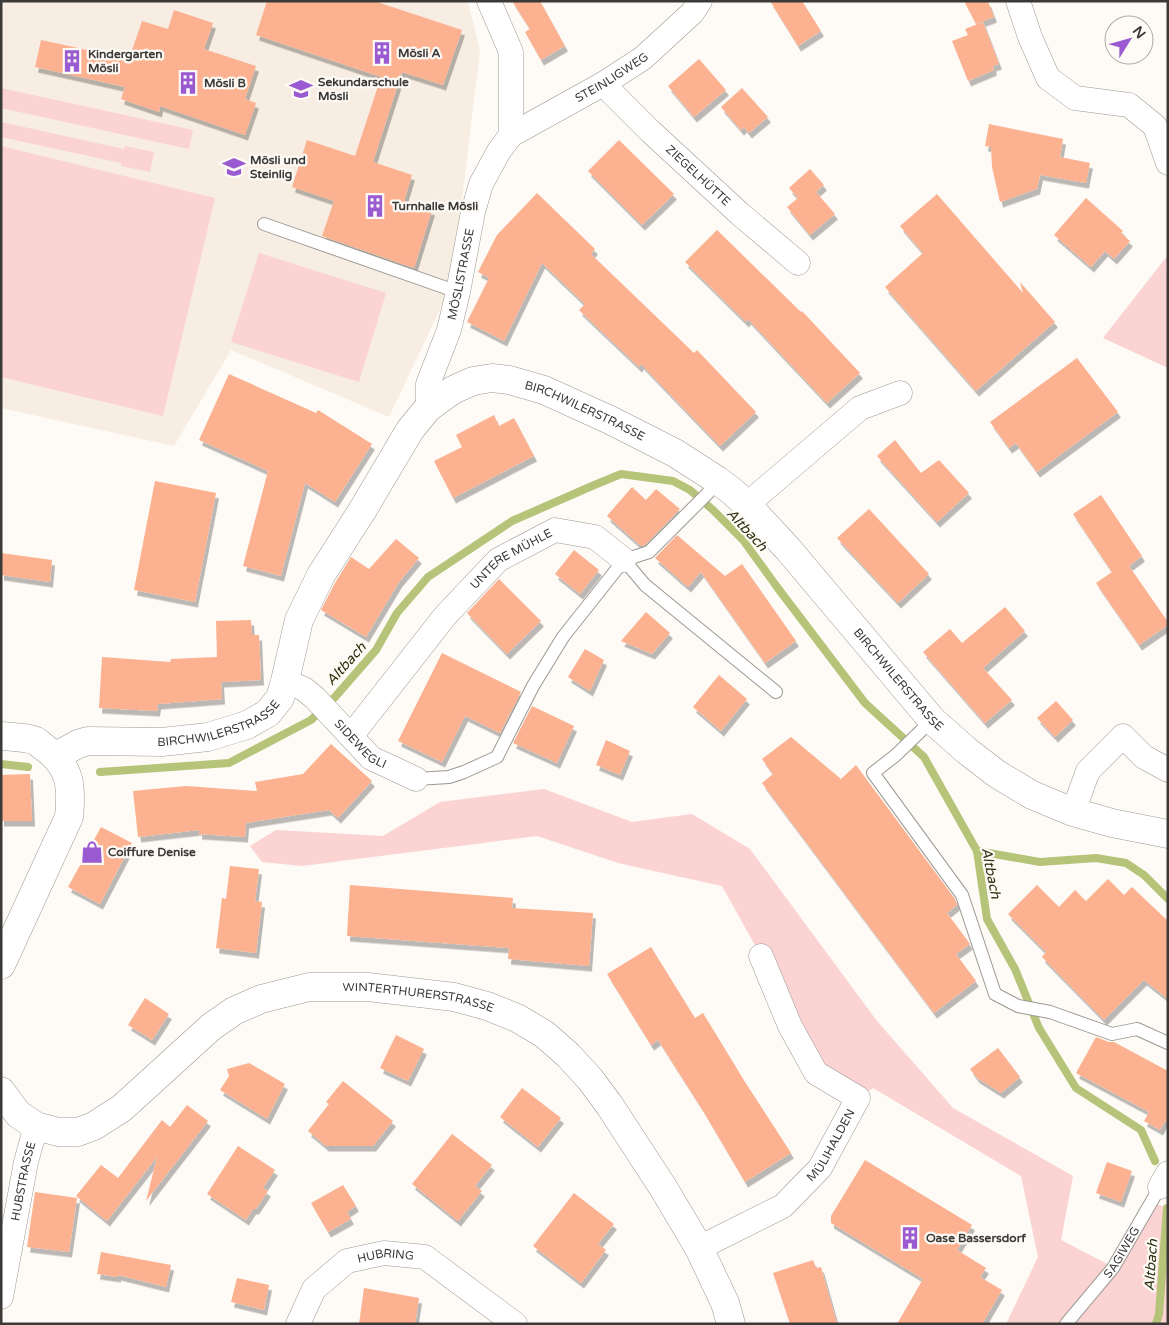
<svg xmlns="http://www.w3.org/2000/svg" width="1169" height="1325" font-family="'Varela Round',sans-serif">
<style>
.built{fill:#f7ede2}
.green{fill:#fbd3d2}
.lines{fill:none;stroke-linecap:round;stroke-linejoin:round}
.stream{stroke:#b5c479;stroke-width:8}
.building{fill:#fcb190;filter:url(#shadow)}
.service-casing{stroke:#9c9893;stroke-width:14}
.minor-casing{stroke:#9c9893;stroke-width:25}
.tertiary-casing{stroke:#9c9893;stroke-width:29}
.secondary-casing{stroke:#9c9893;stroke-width:29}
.service{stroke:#fff;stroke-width:12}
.minor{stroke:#fff;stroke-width:24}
.tertiary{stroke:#fff;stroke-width:28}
.secondary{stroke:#fff;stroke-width:28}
.labels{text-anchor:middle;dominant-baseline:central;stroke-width:4.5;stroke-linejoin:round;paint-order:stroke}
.poi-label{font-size:12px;font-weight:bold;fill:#3c3a38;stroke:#fefaf5;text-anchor:start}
.street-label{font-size:12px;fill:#3c3a38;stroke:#fefaf5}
.water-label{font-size:14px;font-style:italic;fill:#2b3110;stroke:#fefaf5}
</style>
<defs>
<filter id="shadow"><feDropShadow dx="3" dy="5.5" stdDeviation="0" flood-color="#0004"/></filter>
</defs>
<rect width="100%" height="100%" fill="#fefaf5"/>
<!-- built -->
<path class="built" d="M1,1H466L469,6L480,50L452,284L389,417L231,350L174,446L1,408Z"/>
<!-- green -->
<g class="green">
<path d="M1,88L193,130L189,149L1,108Z"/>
<path d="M1,122L124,149L125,146L154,152L150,172L121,166V163L1,137Z"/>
<path d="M1,146L215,198L163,416L1,377Z"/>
<path d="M259,253L386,293L359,382L231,342Z"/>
<path d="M1168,255V368L1103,338Z"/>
<path d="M544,789L632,822L692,814L750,849L877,1021L953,1108L1073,1176L1061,1240L1088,1254L1113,1267L1150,1202L1168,1208V1324H1006L1038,1257L1021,1176L873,1088L858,1098L816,1073L761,956L722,886L618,863L537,836L302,866L262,862L250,846L276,830L383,836L440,802Z"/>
</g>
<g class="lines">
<!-- stream -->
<g class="stream">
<path d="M1,764L28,767"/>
<path d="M100,772L229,763L311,720L335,697L376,650L397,613L428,577L512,521L592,486L621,474L673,481L690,490L713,510L743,540L777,587L865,703L924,757L977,851L987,919L1015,969L1039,1028L1076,1088L1141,1130L1155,1161"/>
<path d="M977,851L1040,862L1096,858L1126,863L1144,875L1168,899"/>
<path d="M1156,1324L1159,1314L1167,1208"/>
</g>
</g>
<!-- building -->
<g class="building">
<path d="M267,1H374L462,30L443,85L402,72L373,162L412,175L404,201L432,210L414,268L322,236L334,201L292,187L307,140L355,156L381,77L256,35Z"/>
<path d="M512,1H540L565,46L541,60L525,32L530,29Z"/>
<path d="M770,1H802L821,31L798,46Z"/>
<path d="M964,1H988L994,17L976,24Z"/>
<path d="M174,10L213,23L204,49L256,66L245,99L256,103L245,135L160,106L159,112L121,99L125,87L35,67L41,40L129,59L142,21L168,29Z"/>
<path d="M983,22L999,64L993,66L994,70L968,81L952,41L968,35L965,29Z"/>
<path d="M699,59L726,90L694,117L668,86Z"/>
<path d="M742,88L768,117L749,133L744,127L741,130L721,107Z"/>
<path d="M989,124L1063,139L1060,157L1090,163L1086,183L1040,175L1037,189L1000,202L992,167L991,147L985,146Z"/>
<path d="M619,140L674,194L642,225L588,171Z"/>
<path d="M810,169L824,185L816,192L835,214L810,235L787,207L798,198L789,188Z"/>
<path d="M537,193L595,249L591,254L694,353L697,350L756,412L720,446L641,364L639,367L579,310L585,304L542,263L504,341L467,322L489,278L478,272L497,235Z"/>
<path d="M937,194L1023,293L1020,282L1055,322L976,391L885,287L923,253L900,226Z"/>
<path d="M1086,198L1123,231L1121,233L1130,241L1114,259L1105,251L1091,267L1054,235Z"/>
<path d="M717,230L801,312L802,311L860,373L827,403L748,319L746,322L685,262Z"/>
<path d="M1077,358L1118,412L1037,472L1016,443L1009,448L990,422Z"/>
<path d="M229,374L316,413L318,410L372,444L335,502L305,483L281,576L243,566L268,471L199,440Z"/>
<path d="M494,415L499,426L514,418L534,456L453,498L434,461L462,447L456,435Z"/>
<path d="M895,440L921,473L939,460L969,493L937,522L877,456Z"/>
<path d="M155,481L216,493L195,602L134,590Z"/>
<path d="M632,487L646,500L656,489L680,509L645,545L641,546L607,516Z"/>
<path d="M1101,495L1142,556L1129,566L1168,622V625L1139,645L1096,583L1112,572L1073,514Z"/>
<path d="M869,509L929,574L898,603L837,538Z"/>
<path d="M677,535L725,576L742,564L796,641L765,663L701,572L688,587L655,558Z"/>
<path d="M396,539L419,558L399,582L366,637L321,610L335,583L351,557L369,569Z"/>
<path d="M574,550L599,570L580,594L555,574Z"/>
<path d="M1,553L52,560L50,582L1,575Z"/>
<path d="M499,579L541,621L507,654L467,613Z"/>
<path d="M1005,607L1025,631L983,668L1012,700L985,723L923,652L950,629L962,643Z"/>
<path d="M646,612L670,633L652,654L621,641Z"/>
<path d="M251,620L252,635H259L261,680L221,682L222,699L158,704L157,711L99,708L102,657L170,662L171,659L217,657L216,621Z"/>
<path d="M585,649L604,660L590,691L568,677Z"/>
<path d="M442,653L521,692L500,733L465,716L442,762L398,741Z"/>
<path d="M719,675L747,699L721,731L693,707Z"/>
<path d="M1056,701L1073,720L1055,737L1037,718Z"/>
<path d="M532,706L574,726L557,763L513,743Z"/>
<path d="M791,737L841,779L856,765L955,899L957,905L947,913L970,944L956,954L976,981L934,1013L762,783L773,774L762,759Z"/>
<path d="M606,740L630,751L620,775L596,765Z"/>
<path d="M331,744L372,781L338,818L329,810L246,823L245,837L199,834V830L138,837L133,791L186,786L257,791L255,782L303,774Z"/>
<path d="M30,774L32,821H1V775Z"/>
<path d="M101,827L132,843L100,904L68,887Z"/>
<path d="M230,866L259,869L255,901L262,902L256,953L216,948L222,898L226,899Z"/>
<path d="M1108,879L1124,895L1132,887L1168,921V999L1144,980L1104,1020L1042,957L1046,952L1008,914L1037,885L1059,907L1075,890L1086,901Z"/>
<path d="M350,885L513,898L512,908L593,913L589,966L508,959L509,948L347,936Z"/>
<path d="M651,947L695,1018L703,1013L745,1082L791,1153L745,1182L702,1109L658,1040L651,1045L607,974Z"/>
<path d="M145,998L169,1014L152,1040L128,1025Z"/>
<path d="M396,1035L424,1049L408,1081L380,1068Z"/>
<path d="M1096,1037L1109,1042H1114L1168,1071V1122L1165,1121L1160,1130L1144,1121L1149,1112L1076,1073Z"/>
<path d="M998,1048L1020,1077L1001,1093L977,1078L970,1069Z"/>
<path d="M249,1063L285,1084L267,1119L220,1090L229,1076L227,1069Z"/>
<path d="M343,1081L393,1121L373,1146H326L308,1131L329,1104L326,1102Z"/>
<path d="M522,1088L561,1118L538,1147L500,1117Z"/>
<path d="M187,1105L208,1121L146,1201L157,1157L107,1221L76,1196L101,1165L118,1178L162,1120L170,1127Z"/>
<path d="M452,1134L492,1165L475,1186L482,1191L458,1221L412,1184Z"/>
<path d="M238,1146L275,1170L263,1188L268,1191L256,1209H253L246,1220L207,1194Z"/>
<path d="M865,1160L972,1225L957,1250L986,1268L980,1277L1002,1290L982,1324H897L923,1279L831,1223V1216Z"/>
<path d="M1107,1162L1132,1171L1121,1202L1096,1193Z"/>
<path d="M343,1185L356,1206L347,1212L351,1219L328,1232L311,1203Z"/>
<path d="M35,1192L77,1198L69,1252L27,1247Z"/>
<path d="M574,1193L614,1224L598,1244L606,1250L581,1283L533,1246Z"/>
<path d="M101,1252L171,1265L166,1287L118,1275V1277L97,1274Z"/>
<path d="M813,1260L816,1268L821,1267L837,1324H790L773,1273Z"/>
<path d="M237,1278L269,1285L264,1310L231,1302Z"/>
<path d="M364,1288L419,1298L415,1324H359Z"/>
</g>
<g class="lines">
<defs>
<g id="service">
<path d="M264,224L458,292"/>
<path d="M624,560L645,585L776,692"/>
<path d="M932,720L896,755L873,773L962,895L995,994L1018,1006L1050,1012L1112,1034L1137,1029L1168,1043"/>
<path d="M416,779L449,777L464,772L497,757L533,686L563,637L624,560L649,552L708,493L717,480"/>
<path id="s1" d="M1066,1324L1113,1268L1160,1187"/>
</g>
<g id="minor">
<path d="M1018,1L1030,37L1048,78L1075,98L1129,105L1155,126L1168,163"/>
<path id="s2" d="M603,84L650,131L740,214L798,263"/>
<path id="s3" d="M511,135L603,84L643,58L692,13L700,1"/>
<path id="s4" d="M428,408V384L449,330L458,292L473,212L481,184L499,151L511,135V52L489,1"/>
<path d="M748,506L758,495L860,408L900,393"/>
<path id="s5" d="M285,681L304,689L315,698L371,758L416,779"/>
<path id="s6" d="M351,736L445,616L498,560L555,530L595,537L624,560"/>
<path d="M1073,812L1088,771L1123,736L1144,757L1168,770"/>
<path d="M1160,1187L1168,1173"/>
<path id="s7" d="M699,1248L783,1206L820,1168L858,1098L816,1073L790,1026L761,956"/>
<path id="s8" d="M1,1297L26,1162L36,1126"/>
<path id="s9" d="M298,1324L314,1289L347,1261L384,1253L425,1257L515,1324"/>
</g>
<g id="tertiary">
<path id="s10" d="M56,756L78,744L88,741L162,742L208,737L247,725L268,713L280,698L285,681L299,620L321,575L362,511L410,430L428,408L453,390L473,381L492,378L509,380L544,390L610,420L675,453L717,480L733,492L748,506L788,549L932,720L967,751L997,774L1032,795L1073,812L1112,823L1168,834"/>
</g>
<g id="secondary">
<path d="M1,736C12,737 26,737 36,741C39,743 42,746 45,748C71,767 72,787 69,817L1,965"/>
<path id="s11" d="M1,1091L18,1114L36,1126L58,1132H78L94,1126L122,1108L211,1027L234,1011L261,999L309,987H368L454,997L487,1006L517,1018L544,1034L568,1055L590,1079L610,1106L664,1189L699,1248L725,1303L731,1324"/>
</g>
</defs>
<!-- service casing -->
<use href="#service" class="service-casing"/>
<!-- minor casing -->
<use href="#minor" class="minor-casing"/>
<!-- tertiary casing -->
<use href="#tertiary" class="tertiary-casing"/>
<!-- secondary casing -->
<use href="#secondary" class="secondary-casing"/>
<!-- service -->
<use href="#service" class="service"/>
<!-- minor -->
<use href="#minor" class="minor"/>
<!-- tertiary -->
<use href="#tertiary" class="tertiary"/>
<!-- secondary -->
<use href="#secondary" class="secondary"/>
</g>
<!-- icons -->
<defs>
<symbol id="building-bare" viewBox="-9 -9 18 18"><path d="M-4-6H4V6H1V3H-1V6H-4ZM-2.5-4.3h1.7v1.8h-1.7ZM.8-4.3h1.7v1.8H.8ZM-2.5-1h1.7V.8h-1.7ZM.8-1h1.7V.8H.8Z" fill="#9a5ad1" stroke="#fefaf5" stroke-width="2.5" paint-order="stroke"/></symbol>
<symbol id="school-bare" viewBox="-9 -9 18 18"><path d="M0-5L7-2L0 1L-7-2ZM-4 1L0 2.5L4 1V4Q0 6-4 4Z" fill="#9a5ad1" stroke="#fefaf5" stroke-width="2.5" paint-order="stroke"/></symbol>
<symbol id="shop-bare" viewBox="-9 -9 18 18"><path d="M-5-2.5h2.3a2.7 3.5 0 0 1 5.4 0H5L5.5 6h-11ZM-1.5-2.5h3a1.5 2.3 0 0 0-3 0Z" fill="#9a5ad1" stroke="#fefaf5" stroke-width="2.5" paint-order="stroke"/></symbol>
</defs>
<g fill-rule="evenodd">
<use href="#building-bare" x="366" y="37" width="32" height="32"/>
<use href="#building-bare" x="56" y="45" width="32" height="32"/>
<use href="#building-bare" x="172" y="67" width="32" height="32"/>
<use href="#school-bare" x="285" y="73" width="32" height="32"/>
<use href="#school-bare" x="218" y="151" width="32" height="32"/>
<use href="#building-bare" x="359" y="190" width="32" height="32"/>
<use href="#shop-bare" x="76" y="836" width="32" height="32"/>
<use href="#building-bare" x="894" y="1222" width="32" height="32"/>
</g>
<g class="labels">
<!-- poi labels -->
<g class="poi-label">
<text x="398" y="53">Mösli A</text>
<text x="88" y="54">Kindergarten<tspan x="88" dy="14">Mösli</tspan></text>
<text x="318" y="82">Sekundarschule<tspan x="318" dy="14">Mösli</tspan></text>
<text x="204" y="83">Mösli B</text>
<text x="250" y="160">Mösli und<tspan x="250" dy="14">Steinlig</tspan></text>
<text x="392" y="206">Turnhalle Mösli</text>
<text x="108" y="852">Coiffure Denise</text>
<text x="926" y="1238">Oase Bassersdorf</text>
</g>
<!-- street labels -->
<g class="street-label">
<text stroke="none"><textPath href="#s3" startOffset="116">STEINLIGWEG</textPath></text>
<text stroke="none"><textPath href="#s2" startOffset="132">ZIEGELHÜTTE</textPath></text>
<text stroke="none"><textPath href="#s4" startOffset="139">MÖSLISTRASSE</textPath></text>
<text stroke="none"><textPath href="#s10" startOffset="740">BIRCHWILERSTRASSE</textPath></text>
<text stroke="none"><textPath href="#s6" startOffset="241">UNTERE MÜHLE</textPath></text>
<text stroke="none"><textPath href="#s10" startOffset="1160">BIRCHWILERSTRASSE</textPath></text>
<text stroke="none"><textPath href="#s10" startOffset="170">BIRCHWILERSTRASSE</textPath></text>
<text stroke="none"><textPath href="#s5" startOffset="100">SIDEWEGLI</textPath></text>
<text stroke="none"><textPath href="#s11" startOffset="481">WINTERTHURERSTRASSE</textPath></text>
<text stroke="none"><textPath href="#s7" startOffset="172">MÜLIHALDEN</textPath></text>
<text stroke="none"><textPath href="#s8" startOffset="118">HUBSTRASSE</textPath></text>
<text stroke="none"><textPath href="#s1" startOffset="91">SAGIWEG</textPath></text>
<text stroke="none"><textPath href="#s9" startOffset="121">HUBRING</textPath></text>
</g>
<!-- water labels -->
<g class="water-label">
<text transform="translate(747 530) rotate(47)">Altbach</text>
<text transform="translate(346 664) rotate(-48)">Altbach</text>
<text transform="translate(991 873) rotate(79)">Altbach</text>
<text transform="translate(1151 1265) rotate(-86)">Altbach</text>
</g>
</g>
<!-- border -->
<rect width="1169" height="1325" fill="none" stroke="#3c3a38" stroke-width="5"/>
<!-- north arrow -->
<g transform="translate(1129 40) rotate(53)"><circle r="24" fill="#fefaf5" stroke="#b0ada9"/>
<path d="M0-4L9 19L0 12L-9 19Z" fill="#9a5ad1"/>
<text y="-8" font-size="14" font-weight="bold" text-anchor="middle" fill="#3c3a38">N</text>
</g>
</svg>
